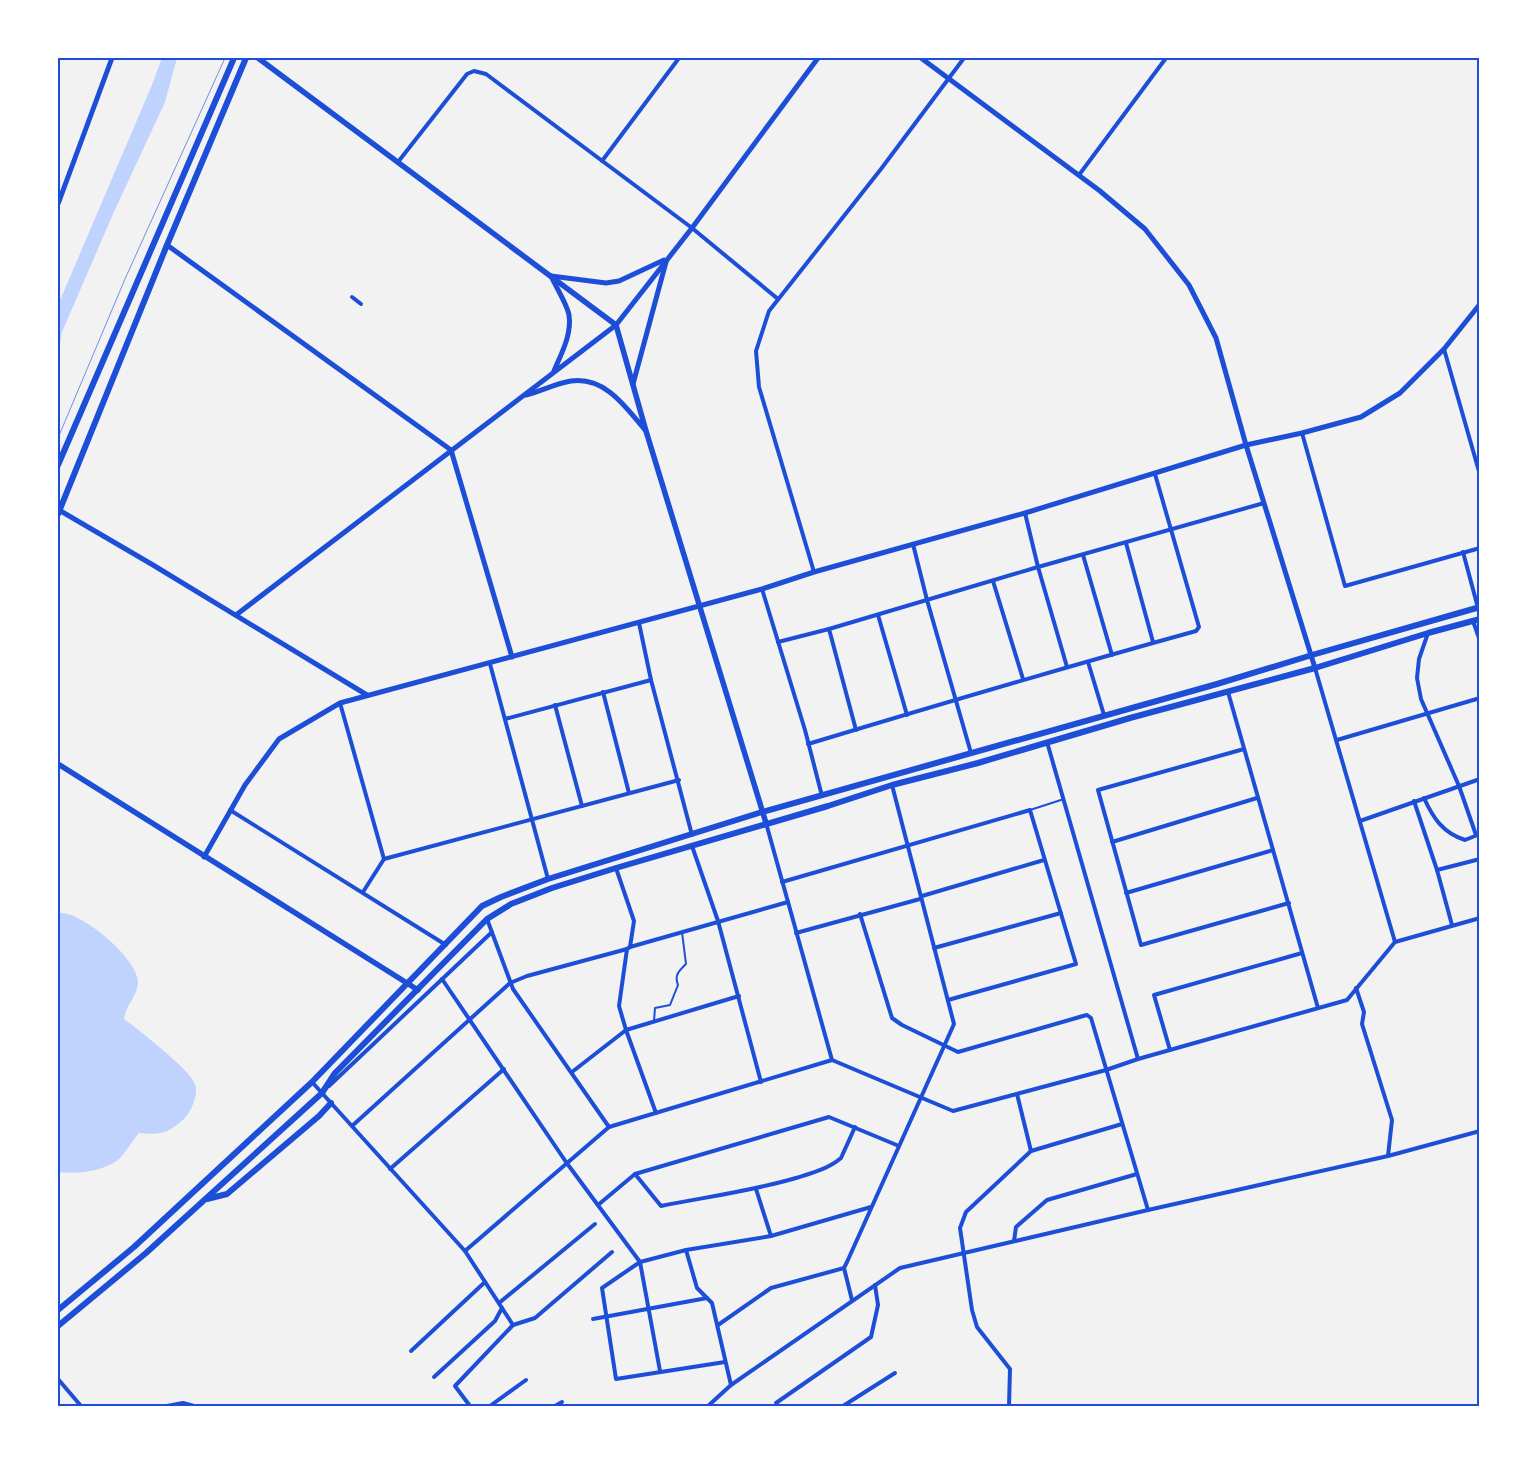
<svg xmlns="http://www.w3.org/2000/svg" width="1537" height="1464" font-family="'Roboto Serif',serif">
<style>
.water{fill:#bfd3fe}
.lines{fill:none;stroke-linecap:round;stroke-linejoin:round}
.service{stroke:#1d4ed8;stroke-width:2}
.minor{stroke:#1d4ed8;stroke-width:4}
.tertiary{stroke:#1d4ed8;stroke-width:5}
.secondary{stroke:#1d4ed8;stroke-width:5.5}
.primary{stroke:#1d4ed8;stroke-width:6}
.tram{stroke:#7290e2;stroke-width:1}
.neatline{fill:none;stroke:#1d4ed8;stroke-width:2}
</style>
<rect width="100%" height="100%" fill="#f2f2f2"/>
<!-- water -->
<g class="water">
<path d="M162,58H177L165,102L113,214L62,332L58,354V305L152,85Z"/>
<path d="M58,913C80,910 139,959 138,983C137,997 125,1006 124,1019C139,1030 189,1069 195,1084C199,1094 191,1112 184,1119C166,1134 162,1135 139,1133C132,1141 126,1152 119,1159C103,1172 77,1174 58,1172Z"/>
</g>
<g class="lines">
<!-- service -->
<g class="service">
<path d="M1030,810L1064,799"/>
<path d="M654,1021L655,1008L670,1005L678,985C674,975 679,971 686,964L682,932"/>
</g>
<!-- minor -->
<g class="minor">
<path d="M602,161L679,58"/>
<path d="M398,162L467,74L474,71L486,74L692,228L778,299"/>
<path d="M1079,175L1166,58"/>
<path d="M352,297L361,304"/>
<path d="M1444,349L1480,475"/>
<path d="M1302,433L1345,586L1480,548"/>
<path d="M1025,513L1038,567L1067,667"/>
<path d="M1126,543L1153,642"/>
<path d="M913,544L927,600L971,753"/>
<path d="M1463,552L1478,608"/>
<path d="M1083,555L1112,655"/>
<path d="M814,572L759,387L756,351L769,311L881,169L964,58"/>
<path d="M993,581L1023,679"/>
<path d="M762,589L805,730L822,796"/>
<path d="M878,615L907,715"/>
<path d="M1473,621L1480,641"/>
<path d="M639,623L651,680L692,835"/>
<path d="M829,629L856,730"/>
<path d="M1428,633L1419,659L1417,678L1421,699L1459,786L1476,835"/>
<path d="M778,642L829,629L1038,567L1264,503"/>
<path d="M1088,662L1104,715"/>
<path d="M490,664L548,879"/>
<path d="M1315,668L1395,942"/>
<path d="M603,692L629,793"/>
<path d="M1228,692L1318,1008"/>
<path d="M340,703L384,859"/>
<path d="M555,705L582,806"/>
<path d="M505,719L651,680"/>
<path d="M1337,740L1480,698"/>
<path d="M1047,742L1138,1059"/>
<path d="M808,744C937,705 1066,667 1196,631L1199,627L1155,474"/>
<path d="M1244,749L1098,790L1141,945L1289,903"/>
<path d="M1424,798C1433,818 1443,833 1465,840L1480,834"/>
<path d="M1414,801L1437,870L1452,925"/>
<path d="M230,810L446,945"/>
<path d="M1360,821L1480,779"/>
<path d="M766,823L832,1060"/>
<path d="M1112,842L1257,798"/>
<path d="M692,846L718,921L761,1082"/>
<path d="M616,868L634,921L630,947L627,949L619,1006L626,1030L656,1113"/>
<path d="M1437,870L1480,859"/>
<path d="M782,882L1030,810L1076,964L948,1000"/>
<path d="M363,892L384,859L679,780"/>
<path d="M1126,893L1273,850"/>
<path d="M922,896L1044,860"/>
<path d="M860,914L892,1018L902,1025L958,1052L1083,1016L1087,1015L1091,1018L1148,1210"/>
<path d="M487,919L513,989L609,1127"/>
<path d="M796,933L920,899"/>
<path d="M630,947L788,902"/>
<path d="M934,948L1061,913"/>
<path d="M442,979L566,1162L640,1262L660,1371"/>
<path d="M1356,988L1364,1012L1362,1024L1392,1120L1388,1156"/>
<path d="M1170,1050L1154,995L1302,953"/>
<path d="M572,1072L626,1030L739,996"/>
<path d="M312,1082L465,1251L513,1325"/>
<path d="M329,1086L492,932"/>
<path d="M1017,1094L1031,1151"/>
<path d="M352,1126L510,983L527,976L627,949"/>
<path d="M390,1169L504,1069"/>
<path d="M635,1174L661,1206C706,1197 752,1191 796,1178C812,1173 828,1169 841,1158L855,1127"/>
<path d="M756,1189L771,1236"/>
<path d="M598,1205L635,1174L829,1117L899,1146"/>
<path d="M1014,1241L1016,1227L1047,1200L1137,1174"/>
<path d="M686,1250L697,1288L712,1303L731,1385"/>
<path d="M465,1251L609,1127L832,1060L953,1111L1106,1070L1138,1059L1347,1000L1395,942L1480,918"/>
<path d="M852,1300L844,1268L847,1262L954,1024L892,785"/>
<path d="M499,1303L595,1224"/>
<path d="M593,1319L707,1298"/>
<path d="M718,1325L771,1288L844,1268"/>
<path d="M411,1351L485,1282"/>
<path d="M725,1362L616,1379L602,1288L640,1262L686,1250L771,1236L871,1207"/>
<path d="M434,1377L495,1321L502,1308"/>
<path d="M58,1379L81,1406"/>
<path d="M167,1406L183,1403L194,1406"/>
<path d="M470,1406L455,1386L513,1325L535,1318L612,1252"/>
<path d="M490,1406L526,1380"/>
<path d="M555,1406L562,1402"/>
<path d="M708,1406L731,1385L900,1268L1148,1210L1388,1156L1480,1131"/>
<path d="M778,1406L776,1403L871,1337L878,1305L875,1285"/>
<path d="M843,1406L895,1373"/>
<path d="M1009,1406L1010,1369L977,1327L972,1310L960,1228L966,1212L1031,1151L1122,1124"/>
</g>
<!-- tertiary -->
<g class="tertiary">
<path d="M921,58L1100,191L1145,229L1189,285L1216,338L1246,445L1315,668"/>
<path d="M58,204L112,58"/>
<path d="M167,245L451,450L512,657"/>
<path d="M551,276L606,283L619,281L664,260"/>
<path d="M551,276C556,287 567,304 569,315C572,335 561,354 554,371"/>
<path d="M633,384L666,262"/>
<path d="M526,395C541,391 557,383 571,381C606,376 627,409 646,431"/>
<path d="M59,510L153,565L367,695"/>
<path d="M236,615L616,325L692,228L818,58"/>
<path d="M204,857L245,785L279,739L340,703L762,589L814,572L1025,513L1246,445L1302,433L1361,417L1400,393L1444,349L1480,304"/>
</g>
<!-- secondary -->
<g class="secondary">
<path d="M258,58L616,325L646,431L766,823"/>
<path d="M58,764L418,990"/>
</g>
<!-- primary -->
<g class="primary">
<path d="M58,465L234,58"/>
<path d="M58,514L167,245L246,58"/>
<path d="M207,1199L227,1194L319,1116L331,1103"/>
<path d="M58,1310L134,1247L312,1082L482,906L501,897L548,879L762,812L1217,684L1312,655L1480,607"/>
<path d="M58,1326L146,1253L322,1093L335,1073L487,919L511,904L552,888L616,868L828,806L892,785L978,763L1130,718L1315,668L1428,633L1480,619"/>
</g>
<!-- tram -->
<path class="tram" d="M58,438L125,279L225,58"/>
</g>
<!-- border -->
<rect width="1537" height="1464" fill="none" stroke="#ffffff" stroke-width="118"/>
<rect x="59" y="59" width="1419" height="1346" class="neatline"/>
</svg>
